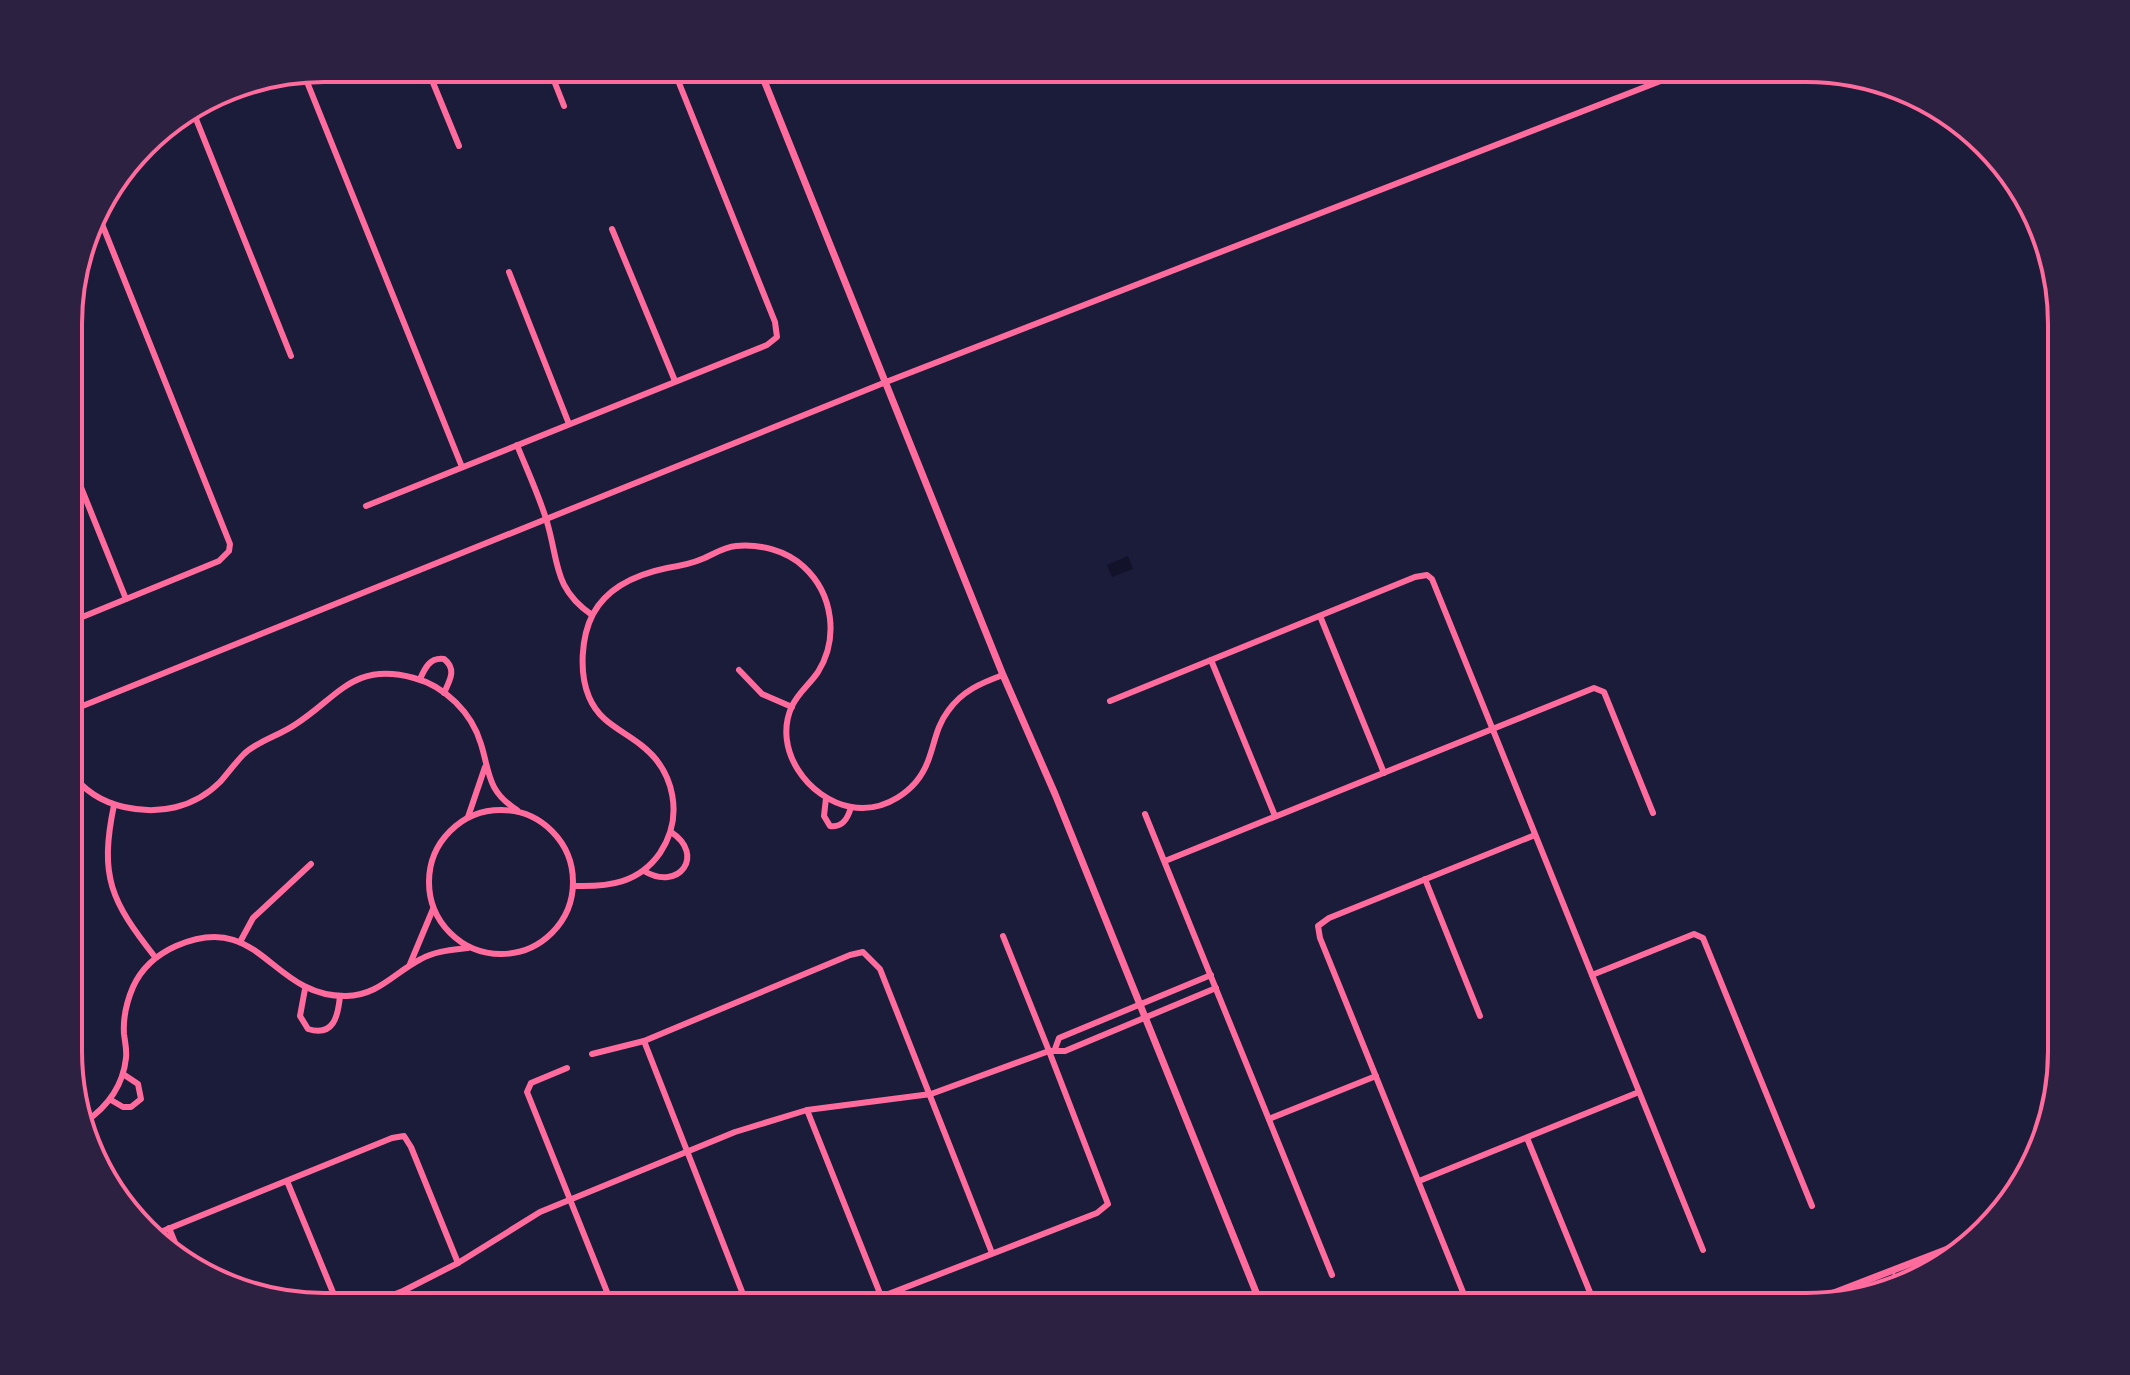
<svg xmlns="http://www.w3.org/2000/svg" width="2130" height="1375" font-family="Inter,sans-serif">
<style>
.water{fill:#12122b}
.lines{fill:none;stroke-linecap:round;stroke-linejoin:round}
.service{stroke:#ff6b9d;stroke-width:3}
.minor{stroke:#ff6b9d;stroke-width:6}
.tertiary{stroke:#ff6b9d;stroke-width:7}
.rim{fill:none;stroke:#ff6b9d;stroke-width:4}
</style>
<rect width="100%" height="100%" fill="#1b1b3a"/>
<!-- water -->
<path class="water" d="M1128,556L1133,569L1112,577L1107,565Z"/>
<g class="lines">
<!-- service -->
<path class="service" d="M1893,1272L1898,1284"/>
<!-- minor -->
<g class="minor">
<path d="M427,68L459,146"/>
<path d="M549,68L564,106"/>
<path d="M303,72L462,467"/>
<path d="M192,109L291,356"/>
<path d="M612,229L675,381"/>
<path d="M509,272L569,424"/>
<path d="M517,445C527,470 539,495 547,522C559,562 553,588 592,615"/>
<path d="M70,460L126,599"/>
<path d="M366,506L767,345L777,337L775,322L673,68"/>
<path d="M1320,616L1384,773"/>
<path d="M70,622L219,561L229,551L230,544L96,209"/>
<path d="M1211,660L1275,816"/>
<path d="M739,670L762,694L792,707"/>
<path d="M420,679C425,668 430,657 444,659C457,669 450,680 444,693"/>
<path d="M1110,701L1415,577L1427,575L1432,579L1703,1250"/>
<path d="M70,711L886,382L1694,68"/>
<path d="M70,771C83,790 102,802 124,807C159,815 194,808 220,782C228,773 235,763 244,754C259,740 279,736 296,724C338,697 354,661 414,678C445,686 472,713 481,744C490,773 487,791 517,810"/>
<path d="M826,798L824,816L830,826C843,828 848,818 851,807"/>
<path d="M114,805C99,877 111,901 155,957"/>
<circle cx="501" cy="882" r="72"/>
<path d="M1145,814L1332,1275"/>
<path d="M468,817L485,767"/>
<path d="M1165,861L1594,688L1604,692L1653,813"/>
<path d="M644,871C679,892 706,855 671,832"/>
<path d="M1425,879L1480,1016"/>
<path d="M575,886C609,887 639,883 660,853C684,817 675,771 641,745C621,729 600,723 589,697C579,673 581,637 593,614C608,586 638,574 667,568C679,566 691,564 702,559C714,554 724,547 736,546C760,544 786,550 804,567C833,594 839,638 818,672C810,684 798,693 792,706C772,749 808,799 851,807C884,813 917,791 928,761C935,743 936,727 948,711C962,691 981,683 1003,675"/>
<path d="M240,942L253,918L311,864"/>
<path d="M410,964L433,909"/>
<path d="M1592,975L1694,934L1703,938L1812,1206"/>
<path d="M305,989L300,1016L308,1029C334,1037 338,1016 340,996"/>
<path d="M644,1041L748,1307"/>
<path d="M1055,1049L1059,1038L1211,975"/>
<path d="M592,1054L644,1041L850,955L863,952L880,969L992,1253"/>
<path d="M567,1068L531,1083L527,1092L613,1307"/>
<path d="M111,1100L123,1107H131L141,1099L138,1084L123,1074"/>
<path d="M807,1110L881,1296"/>
<path d="M1269,1119L1376,1076"/>
<path d="M85,1122C107,1107 123,1086 126,1058C127,1050 125,1042 124,1034C123,1019 127,1001 133,987C142,967 156,955 176,946C261,909 270,997 346,996C378,996 395,972 421,959C435,951 452,950 468,948"/>
<path d="M1527,1138L1596,1307"/>
<path d="M287,1181L339,1307"/>
<path d="M1419,1181L1639,1092"/>
<path d="M169,1228L184,1265"/>
<path d="M153,1235L392,1138L404,1136L411,1147L458,1263"/>
<path d="M362,1307L403,1291L458,1263L540,1212L735,1132L807,1110L931,1094L1049,1051L1003,936"/>
<path d="M855,1307L1097,1213L1108,1204L1049,1051H1065L1216,988"/>
<path d="M1469,1307L1320,938L1318,926L1329,918L1535,835"/>
</g>
<!-- tertiary -->
<g class="tertiary">
<path d="M759,68L1003,675L1055,794L1262,1307"/>
<path d="M1903,1282L1941,1266"/>
<path d="M1800,1306L1966,1242"/>
</g>
</g>
<!-- crop -->
<path d="M0 0H2130V1375H0ZM324 82H1806A242 242 0 0 1 2048 324V1051A242 242 0 0 1 1806 1293H324A242 242 0 0 1 82 1051V324A242 242 0 0 1 324 82Z" fill="#2d2142" fill-rule="evenodd"/>
<path class="rim" d="M324 82H1806A242 242 0 0 1 2048 324V1051A242 242 0 0 1 1806 1293H324A242 242 0 0 1 82 1051V324A242 242 0 0 1 324 82Z"/>
</svg>
